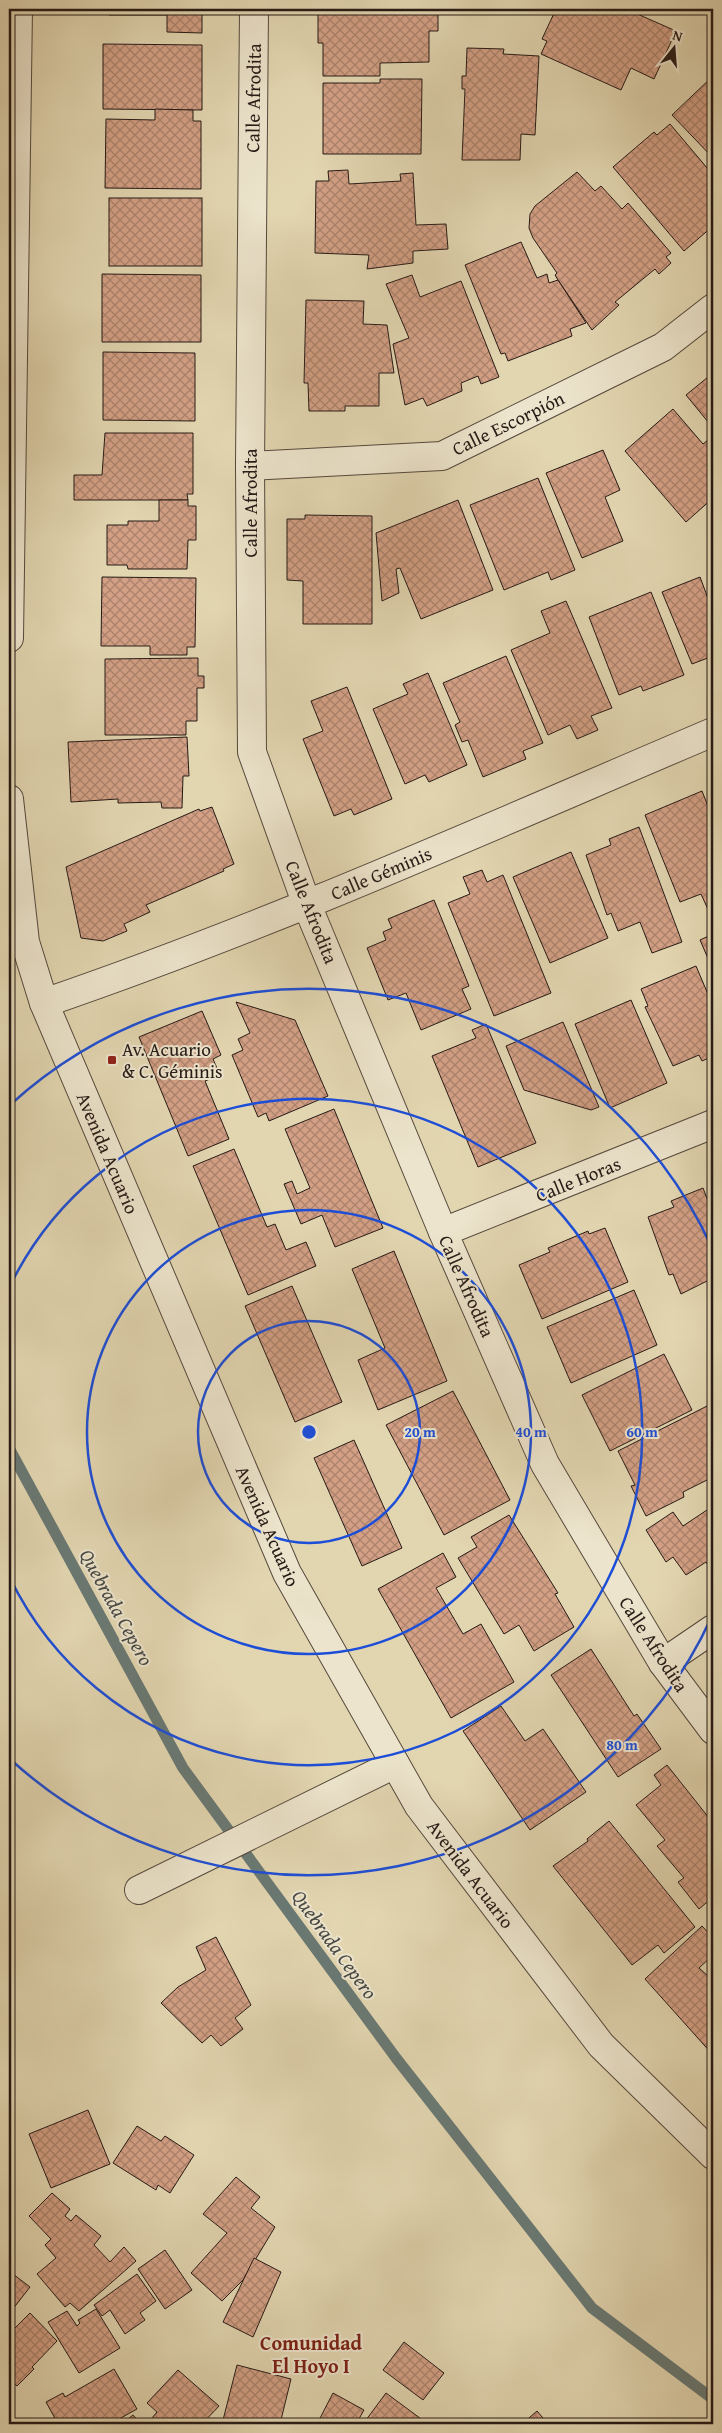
<svg xmlns="http://www.w3.org/2000/svg" width="722" height="2433" font-family="'Gentium Book Plus',serif">
<style>
.lines{fill:none;stroke-linecap:round;stroke-linejoin:round}
.stream{stroke:#697974;stroke-width:11}
.building{fill:url(#building-cross-hatch);stroke:#261a16}
.minor-casing{stroke:#55493d;stroke-width:30}
.tertiary-casing{stroke:#55493d;stroke-width:30}
.minor{stroke:#ece4cc;stroke-width:28}
.tertiary{stroke:#ece4cc;stroke-width:28}
.ring{fill:none;stroke:#1d4ed8;stroke-width:2.5}
.poi-dot{fill:#8f2418;stroke:#ece4cc;stroke-width:2}
.labels{text-anchor:middle;dominant-baseline:central;stroke-width:4;stroke-linejoin:round;paint-order:stroke}
.street-label{font-size:19px;fill:#261a16;stroke:#ece4cc}
.poi-label{font-size:19px;fill:#261a16;stroke:#ece4cc;text-anchor:start}
.water-label{font-size:20px;font-style:italic;fill:#474945;stroke:#ece4cc}
.neighbourhood-label{font-size:20px;font-weight:bold;fill:#7a1f14;stroke:#ece4cc}
.centre{fill:#1d4ed8;stroke:#ece4cc;stroke-width:2.5}
.ring-label{font-size:15px;text-anchor:middle;font-weight:bold;fill:#1d4ed8;stroke:#ece4cc;stroke-width:4;stroke-linejoin:round;paint-order:stroke}
</style>
<defs>
<pattern id="building-cross-hatch" width="8" height="8" patternUnits="userSpaceOnUse" patternTransform="scale(1.25)"><rect width="8" height="8" fill="#d3a085"/><path d="M0 0l8 8M0 8l8-8" fill="none" stroke="#ab826c"/></pattern>
</defs>
<rect width="100%" height="100%" fill="#e2d6b1"/>
<filter id="stains"><feTurbulence type="fractalNoise" baseFrequency=".004" numOctaves="4"/><feColorMatrix values="0 0 0 0 .2 0 0 0 0 .09 0 0 0 0 .02 0 0 0 .5 -.17"/></filter>
<radialGradient id="worn" r=".72"><stop offset=".6" stop-color="#630" stop-opacity="0"/><stop offset="1" stop-color="#630" stop-opacity=".3"/></radialGradient>
<g class="lines">
<!-- stream -->
<path class="stream" d="M9,1448L183,1768L396,2058L592,2308L713,2399"/>
</g>
<!-- building -->
<g class="building">
<path d="M109,9H202V33L167,32V15H109Z"/>
<path d="M318,9H438V31H429V62L380,63V76H323V43H318Z"/>
<path d="M556,9H626L676,31L654,79L631,68L621,90L541,54L547,41L542,39Z"/>
<path d="M103,44L202,45V110L103,109Z"/>
<path d="M467,48L504,49L503,54L539,56L535,135L521,134L520,160H462L465,89H462V76H466Z"/>
<path d="M713,76V158L672,115Z"/>
<path d="M380,79H422L421,154H323V83H380Z"/>
<path d="M155,109L193,110V121H201V189L105,188L106,119L155,120Z"/>
<path d="M670,124L713,175V220L711,222L713,226L684,251L613,167L654,132L657,135Z"/>
<path d="M348,170L349,184L401,181L400,174L413,173L416,225L446,224L448,249L413,251V263L367,269L369,255L315,253L316,181H329L328,171Z"/>
<path d="M577,172L595,191L601,186L622,209L628,203L671,253L666,257L671,263L659,274L655,269L615,302L619,305L592,330L558,280L555,275L557,273L533,238L529,228L530,214L535,206Z"/>
<rect x="109" y="198" width="93" height="68"/>
<path d="M521,242L537,278L547,274L549,283L558,280L586,323L570,329L572,336L508,361L505,353L501,354L465,265Z"/>
<path d="M102,274L201,275V342H102Z"/>
<path d="M412,275L420,297L461,281L499,377L481,384L478,376L461,383L462,391L427,406L423,398L405,405L393,344L409,338L386,284Z"/>
<path d="M306,300L364,301L363,324L387,325L394,373H379V406H345V411H309L308,383H304Z"/>
<path d="M103,352L195,353V421L103,420Z"/>
<path d="M713,373V428L686,395Z"/>
<path d="M673,409L703,444L708,440L713,445V498L686,522L625,451Z"/>
<path d="M105,433H193V494H187L188,500H74V475H102Z"/>
<path d="M603,450L620,490L605,497L623,541L582,558L546,473Z"/>
<path d="M538,478L575,570L551,580L548,572L504,590L470,505Z"/>
<path d="M159,500H188V506H196V540H188L187,569H128L127,565H107V525H128V521H159Z"/>
<path d="M458,500L493,590L421,619L400,568L396,569L399,593L382,601L376,533Z"/>
<path d="M305,515L372,516V624H303V581L287,580V519H305Z"/>
<path d="M102,577L196,578L195,647H187V655H150V646H101Z"/>
<path d="M700,577L709,601L713,599V656L692,664L662,592Z"/>
<path d="M651,592L684,675L643,691L641,686L619,695L589,617Z"/>
<path d="M566,601L612,708L591,716L598,730L577,739L570,725L548,735L511,650L550,633L541,611Z"/>
<path d="M506,656L543,743L523,751L526,759L483,777L468,740L462,742L455,725L460,722L443,683Z"/>
<path d="M198,658V676H204V688H197V721H186V735H105V659Z"/>
<path d="M428,673L467,765L429,782L425,775L405,784L373,709L408,694L403,684Z"/>
<path d="M347,687L392,799L354,815L351,809L334,816L303,739L323,731L311,701Z"/>
<path d="M187,737L189,776H183L182,808H162L161,802L118,803V799L71,802L68,742Z"/>
<path d="M702,791L713,819V915L711,916L701,894L680,902L645,815Z"/>
<path d="M212,807L234,864L223,869L224,871L146,905L150,912L124,924L127,931L103,941L81,938L66,867L199,809L200,811Z"/>
<path d="M639,827L682,942L652,953L640,922L618,931L611,913L607,915L586,855L611,845L609,839Z"/>
<path d="M571,852L608,938L550,963L513,877Z"/>
<path d="M482,870L487,882L503,875L551,993L494,1016L448,903L470,894L463,877Z"/>
<path d="M434,900L469,986L462,989L471,1009L421,1030L406,993L388,1000L367,948L386,940L383,932L392,928L388,919Z"/>
<path d="M713,934V970L700,940Z"/>
<path d="M696,966L713,1006V1056L702,1061L699,1055L673,1066L645,1007L648,1006L641,989Z"/>
<path d="M631,1000L667,1083L610,1108L575,1024Z"/>
<path d="M236,1002L295,1020L328,1096L269,1121L266,1113L258,1117L232,1055L243,1050L238,1039L250,1033Z"/>
<path d="M202,1011L221,1055L213,1059L220,1075L205,1081L229,1139L188,1156L139,1037Z"/>
<path d="M563,1022L599,1107L591,1110L524,1090L506,1046Z"/>
<path d="M486,1024L536,1143L478,1167L432,1056L476,1038L472,1030Z"/>
<path d="M334,1109L383,1228L335,1247L322,1215L301,1224L284,1184L292,1181L297,1194L310,1188L285,1129Z"/>
<path d="M234,1149L267,1227L275,1224L286,1250L306,1242L316,1266L248,1295L193,1166Z"/>
<path d="M703,1188L713,1214V1278L681,1294L673,1274L669,1275L648,1217L674,1207L671,1201Z"/>
<path d="M605,1228L628,1282L542,1319L519,1265L550,1252L548,1248L588,1231L589,1234Z"/>
<path d="M394,1251L447,1381L378,1410L358,1360L385,1348L352,1269Z"/>
<path d="M292,1286L342,1402L295,1422L245,1306Z"/>
<path d="M634,1290L657,1345L571,1383L547,1327Z"/>
<path d="M664,1354L692,1410L610,1451L582,1395Z"/>
<path d="M453,1391L510,1500L444,1535L386,1425Z"/>
<path d="M713,1403V1477L683,1492L684,1497L646,1516L631,1486L635,1485L618,1451Z"/>
<path d="M354,1440L402,1548L362,1566L314,1458Z"/>
<path d="M713,1506V1562L708,1565L706,1562L686,1575L673,1557L666,1562L646,1530L673,1512L683,1526Z"/>
<path d="M509,1515L558,1593L555,1594L574,1627L534,1651L519,1625L504,1634L458,1558L477,1547L471,1537Z"/>
<path d="M443,1553L456,1577L436,1588L463,1634L481,1624L514,1682L451,1718L378,1589Z"/>
<path d="M591,1649L634,1716L637,1714L661,1749L618,1777L551,1675Z"/>
<path d="M501,1706L525,1741L543,1729L586,1792L530,1830L463,1731Z"/>
<path d="M667,1765L713,1823V1897L699,1909L678,1882L684,1878L657,1846L665,1840L636,1805L661,1785L654,1775Z"/>
<path d="M609,1821L695,1927L664,1953L658,1945L632,1965L553,1866L588,1841L587,1839Z"/>
<path d="M702,1926L713,1938V1955L699,1968L708,1976L710,1974L713,1977V2055L645,1979Z"/>
<path d="M216,1937L251,2005L235,2018L243,2029L221,2046L211,2035L202,2043L161,2003L178,1987L206,1970L196,1947Z"/>
<path d="M88,2110L110,2164L51,2188L29,2134Z"/>
<path d="M137,2126L161,2141L165,2136L194,2155L170,2193L158,2185L156,2190L113,2163Z"/>
<path d="M236,2177L260,2197L251,2208L275,2227L243,2280L222,2301L191,2273L227,2233L203,2214Z"/>
<path d="M52,2193L70,2209L65,2216L71,2221L76,2215L101,2236L94,2245L110,2262L124,2247L136,2261L79,2311L70,2303L65,2307L37,2274L56,2258L45,2245L51,2239L29,2216Z"/>
<path d="M165,2250L192,2290L165,2309L138,2269Z"/>
<path d="M254,2258L281,2272L253,2337L223,2322Z"/>
<path d="M9,2271L30,2287L9,2314Z"/>
<path d="M137,2274L156,2301L140,2313L145,2320L125,2334L110,2310L102,2316L94,2305Z"/>
<path d="M96,2309L120,2348L79,2373L48,2322L67,2311L77,2326L80,2323L78,2320Z"/>
<path d="M30,2313L57,2341L32,2367L34,2369L17,2386L9,2379V2334Z"/>
<path d="M404,2342L444,2373L423,2400L383,2370Z"/>
<path d="M237,2365L291,2379L280,2424H222Z"/>
<path d="M114,2369L137,2409L110,2424H58L46,2402L63,2393L65,2397Z"/>
<path d="M178,2370L219,2406L202,2424H147L157,2412L147,2403Z"/>
<path d="M333,2393L364,2410L356,2424H317Z"/>
<path d="M386,2393L428,2424H363Z"/>
<path d="M537,2411L548,2424H522Z"/>
<path d="M133,2415L141,2424H122Z"/>
</g>
<g class="lines">
<defs>
<g id="minor">
<path d="M254,9L250,466L252,752L307,905L443,1232L545,1464L663,1663L713,1730"/>
<path d="M250,466L442,456L663,347L713,308"/>
<path d="M44,1003C272,925 492,826 713,732"/>
<path d="M443,1232L713,1124"/>
<path d="M663,1663L713,1629"/>
<path d="M139,1890L395,1764"/>
</g>
<g id="tertiary">
<path d="M9,638L18,9"/>
<path d="M9,799L25,942L44,1003L287,1573L419,1806L601,2045L713,2155"/>
</g>
</defs>
<!-- minor casing -->
<use href="#minor" class="minor-casing"/>
<!-- tertiary casing -->
<use href="#tertiary" class="tertiary-casing"/>
<!-- minor -->
<use href="#minor" class="minor"/>
<!-- tertiary -->
<use href="#tertiary" class="tertiary"/>
</g>
<!-- distance rings -->
<g class="ring">
<circle cx="309" cy="1432" r="111"/>
<circle cx="309" cy="1432" r="222"/>
<path d="M10 1286A333 333 0 1 1 10 1578"/>
<path d="M712 1616A443 443 0 0 1 10 1759M10 1105A443 443 0 0 1 712 1248"/>
</g>
<!-- markers -->
<rect class="poi-dot" x="107" y="1055" width="10" height="10" rx="2.5"/>
<g class="labels">
<!-- street labels -->
<g class="street-label">
<text transform="translate(253 98) rotate(-89)">Calle Afrodita</text>
<text transform="translate(508 423) rotate(-26)">Calle Escorpión</text>
<text transform="translate(250 503) rotate(-90)">Calle Afrodita</text>
<text transform="translate(381 873) rotate(-23)">Calle Géminis</text>
<text transform="translate(312 912) rotate(68)">Calle Afrodita</text>
<text transform="translate(108 1153) rotate(67)">Avenida Acuario</text>
<text transform="translate(578 1179) rotate(-22)">Calle Horas</text>
<text transform="translate(467 1286) rotate(66)">Calle Afrodita</text>
<text transform="translate(268 1526) rotate(66)">Avenida Acuario</text>
<text transform="translate(654 1644) rotate(57)">Calle Afrodita</text>
<text transform="translate(471 1874) rotate(53)">Avenida Acuario</text>
</g>
<!-- poi labels -->
<g class="poi-label">
<text x="122" y="1049">Av. Acuario<tspan x="122" dy="22">&amp; C. Géminis</tspan></text>
</g>
<!-- water labels -->
<g class="water-label">
<text transform="translate(117 1607) rotate(61)">Quebrada Cepero</text>
<text transform="translate(335 1944) rotate(54)">Quebrada Cepero</text>
</g>
<!-- neighbourhood labels -->
<g class="neighbourhood-label">
<text x="311" y="2342">Comunidad<tspan x="311" dy="23">El Hoyo I</tspan></text>
</g>
</g>
<circle cx="309" cy="1432" r="8" class="centre"/>
<g class="ring-label">
<text x="420" y="1437">20 m</text>
<text x="531" y="1437">40 m</text>
<text x="642" y="1437">60 m</text>
<text x="622" y="1750">80 m</text>
</g>
<!-- margin -->
<rect width="722" height="2433" fill="none" stroke="#e2d6b1" stroke-width="30"/>
<rect x="10" y="10" width="702" height="2413" fill="none" stroke="#261a16" stroke-width="2.5"/>
<rect x="15" y="15" width="692" height="2403" fill="none" stroke="#261a16"/>
<!-- north arrow -->
<g transform="translate(674 48) rotate(17)" stroke="#ece4cc" stroke-width="4" paint-order="stroke">
<path d="M0-4L9 19L0 12L-9 19Z" fill="#261a16"/>
<text y="-8" font-size="14" font-weight="bold" text-anchor="middle" fill="#261a16">N</text>
</g>
<rect width="100%" height="100%" filter="url(#stains)"/>
<rect width="100%" height="100%" fill="url(#worn)"/>
</svg>
